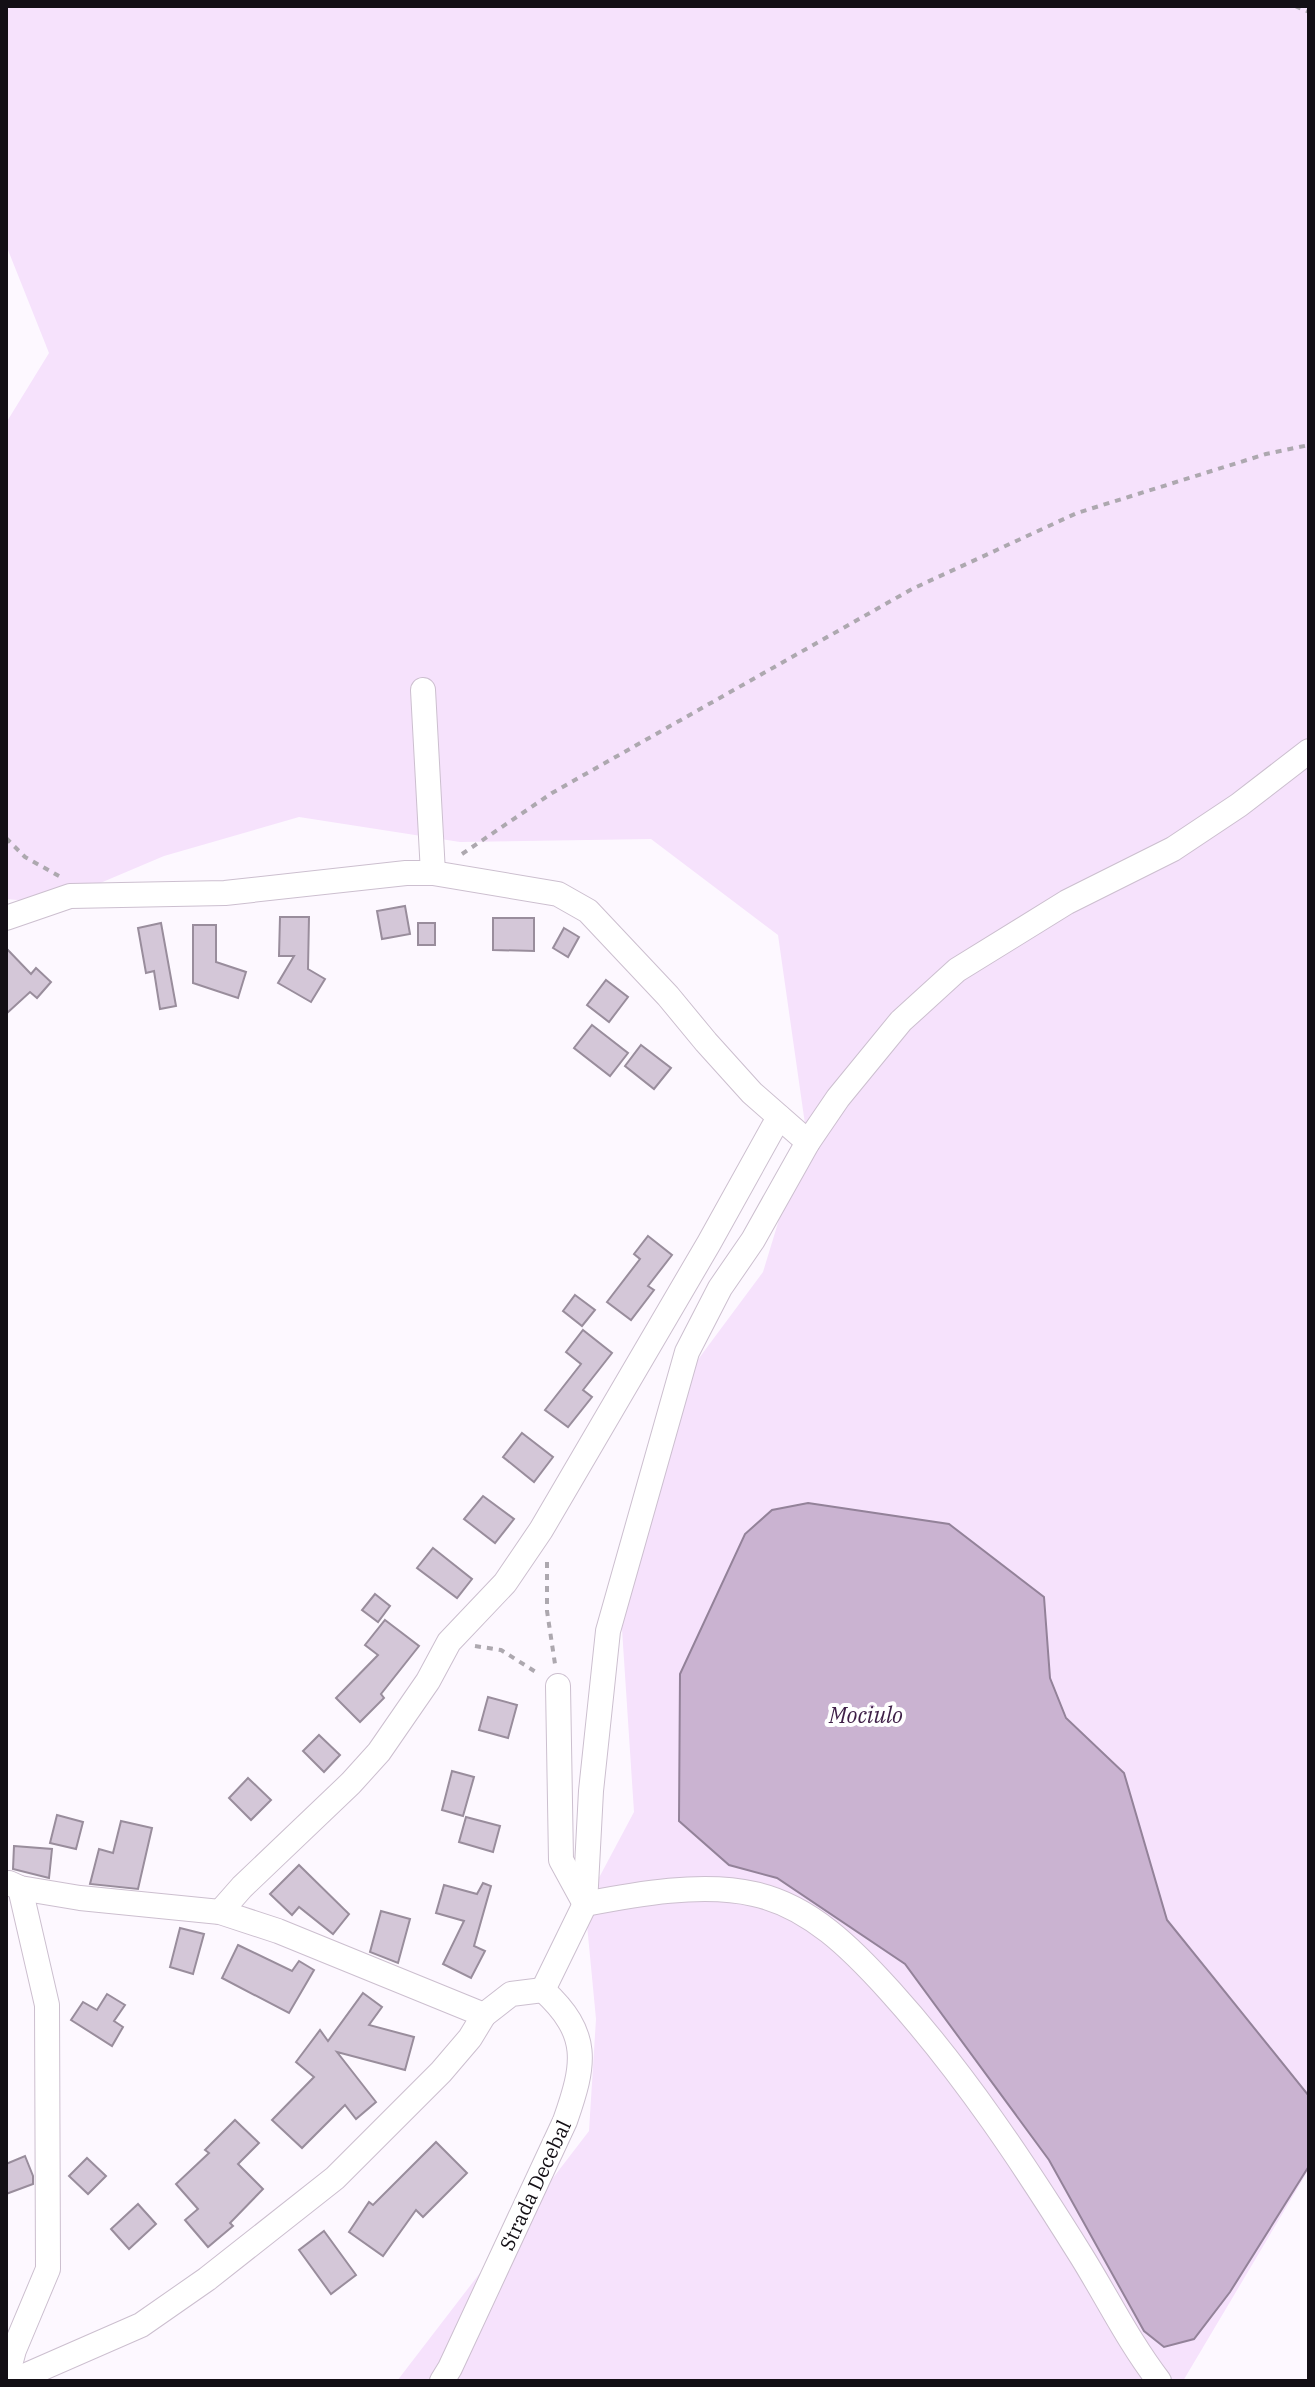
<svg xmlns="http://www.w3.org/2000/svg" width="1315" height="2387" font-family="'IBM Plex Serif',serif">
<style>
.green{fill:#f6e2fc}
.water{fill:#cab3d1;stroke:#938299;stroke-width:2}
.building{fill:#d4c7d8;stroke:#998d9c;stroke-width:2}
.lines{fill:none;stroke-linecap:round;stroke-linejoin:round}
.minor-casing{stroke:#ccbfcf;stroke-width:26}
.path{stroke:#ada8af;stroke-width:4;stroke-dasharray:6 6;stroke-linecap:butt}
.minor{stroke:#fff;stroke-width:24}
.labels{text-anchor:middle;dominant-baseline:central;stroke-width:8;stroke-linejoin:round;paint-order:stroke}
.street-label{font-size:20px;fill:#130f15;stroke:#fff}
.water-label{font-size:22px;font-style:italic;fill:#3e1f47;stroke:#fff}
</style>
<rect width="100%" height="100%" fill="#fdf8ff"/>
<!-- green -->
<path class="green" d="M6,6H1309V2169L1183,2381H397L589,2131L596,2019L585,1904L634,1812L617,1553L659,1412L763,1272L806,1131L778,935L651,839L460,842L299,817L164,856L53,903L6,899V423L49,353L6,245Z"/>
<!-- water -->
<path class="water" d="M808,1503L949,1524L1044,1597L1050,1678L1066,1718L1124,1773L1167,1920L1309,2096V2166L1230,2292L1194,2339L1164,2347L1144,2331L1049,2160L905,1964L777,1878L729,1865L679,1821L680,1674L745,1534L772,1510Z"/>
<!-- building -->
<g class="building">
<path d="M405,906L410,934L382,939L377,911Z"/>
<path d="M280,917H309L308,969L325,979L311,1002L278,983L294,956H279Z"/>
<path d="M493,918H534V951L493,950Z"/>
<path d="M161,923L176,1006L160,1009L154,971L146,973L138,928Z"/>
<rect x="418" y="923" width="17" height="22"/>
<path d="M193,925H216V962L246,972L238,998L193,983Z"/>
<path d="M564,928L579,937L568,957L553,948Z"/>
<path d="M6,948L31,974L36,968L51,982L37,998L30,992L6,1014Z"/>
<path d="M606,980L628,997L609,1022L587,1005Z"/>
<path d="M592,1025L628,1053L610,1076L574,1048Z"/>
<path d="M641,1045L671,1068L654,1089L625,1066Z"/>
<path d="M648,1236L672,1255L648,1286L654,1290L631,1320L607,1302L640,1259L634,1254Z"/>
<path d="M575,1295L595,1310L582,1326L563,1311Z"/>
<path d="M583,1330L612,1353L583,1390L592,1397L568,1427L545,1410L581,1364L566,1352Z"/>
<path d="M522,1433L553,1457L534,1482L503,1457Z"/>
<path d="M483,1496L514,1519L495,1543L464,1519Z"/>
<path d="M433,1548L472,1579L457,1598L417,1568Z"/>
<path d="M375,1594L390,1606L378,1622L362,1610Z"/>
<path d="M385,1620L419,1646L381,1694L384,1698L360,1722L336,1698L378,1655L365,1645Z"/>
<path d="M488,1697L517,1705L508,1738L479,1730Z"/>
<path d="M319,1735L340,1755L324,1772L303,1751Z"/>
<path d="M452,1771L474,1777L463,1816L442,1810Z"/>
<path d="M248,1778L271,1800L251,1820L229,1798Z"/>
<path d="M57,1815L83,1822L76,1849L50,1843Z"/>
<path d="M466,1817L500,1826L493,1852L459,1842Z"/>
<path d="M121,1821L152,1828L138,1889L90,1884L99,1849L113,1853Z"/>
<path d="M14,1846L52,1849L49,1878L13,1869Z"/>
<path d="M299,1865L349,1914L333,1934L299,1907L292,1915L270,1894Z"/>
<path d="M483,1883L491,1886L474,1946L485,1951L471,1978L443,1964L464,1921L436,1913L444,1885L477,1894Z"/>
<path d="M381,1911L410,1919L398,1963L370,1952Z"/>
<path d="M180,1928L204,1934L193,1974L170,1967Z"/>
<path d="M238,1945L292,1971L299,1961L314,1970L289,2013L222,1978Z"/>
<path d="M363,1993L382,2007L369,2025L414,2037L405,2070L337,2052L376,2102L356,2119L345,2105L302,2148L272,2120L314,2077L296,2062L320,2030L328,2041Z"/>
<path d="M107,1994L125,2005L114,2021L123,2027L112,2046L71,2020L83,2002L97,2010Z"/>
<path d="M235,2120L259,2143L238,2164L263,2189L230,2223L233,2226L208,2247L185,2220L198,2209L176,2184L209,2153L205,2150Z"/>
<path d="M436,2142L467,2173L423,2217L416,2210L383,2256L349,2232L369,2202L373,2205Z"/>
<path d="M25,2156L33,2176V2184L6,2194V2164Z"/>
<path d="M87,2158L106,2176L88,2194L69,2176Z"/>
<path d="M138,2204L156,2224L129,2249L111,2229Z"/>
<path d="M324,2231L356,2275L331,2294L299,2250Z"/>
</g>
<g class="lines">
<defs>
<g id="minor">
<path d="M423,690L433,873"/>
<path d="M6,918L70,896L225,893L406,873H433L558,894L588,911L668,996L706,1042L752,1093L808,1142"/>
<path d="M558,1686L561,1860L585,1904"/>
<path d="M9,1883L20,1888L80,1898L220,1912L278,1931L484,2015"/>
<path d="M585,1904C636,1894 703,1882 754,1894C810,1906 853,1950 890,1991C964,2073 1024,2164 1082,2257C1108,2299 1129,2342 1159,2381"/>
<path d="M220,1912L242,1887L351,1783L379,1752L428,1681L449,1642L505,1583L541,1530L709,1243L779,1117"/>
<path d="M543,1990L585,1904L591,1791L608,1631L687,1352L720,1288L753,1240L808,1142L838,1098L901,1021L957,970L1067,902L1173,849L1239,805L1309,751"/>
<path d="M6,2380L14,2350L48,2269L47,2005L20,1888"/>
<path d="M13,2381L141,2325L207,2279L335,2178L441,2072L470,2038L484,2015L511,1994L543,1990"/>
<path d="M442,2381L450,2368L565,2121C585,2064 591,2034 543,1990"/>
</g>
</defs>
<!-- minor casing -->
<use href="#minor" class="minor-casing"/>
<!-- path -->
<g class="path">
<path d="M1295,6L1309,12"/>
<path d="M6,838L25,857L59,876"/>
<path d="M462,854L552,793L912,589L1077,513L1266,454L1309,445"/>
<path d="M547,1562V1611L555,1664"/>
<path d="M475,1646L501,1650L539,1674"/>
</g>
<!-- minor -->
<use href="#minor" class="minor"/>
</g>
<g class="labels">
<!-- street labels -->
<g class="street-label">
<text transform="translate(535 2185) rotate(-65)">Strada Decebal</text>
</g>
<!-- water labels -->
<g class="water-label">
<text x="866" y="1714">Mociulo</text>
</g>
</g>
<!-- border -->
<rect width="1315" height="2387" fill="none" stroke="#130f15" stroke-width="16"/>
</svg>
